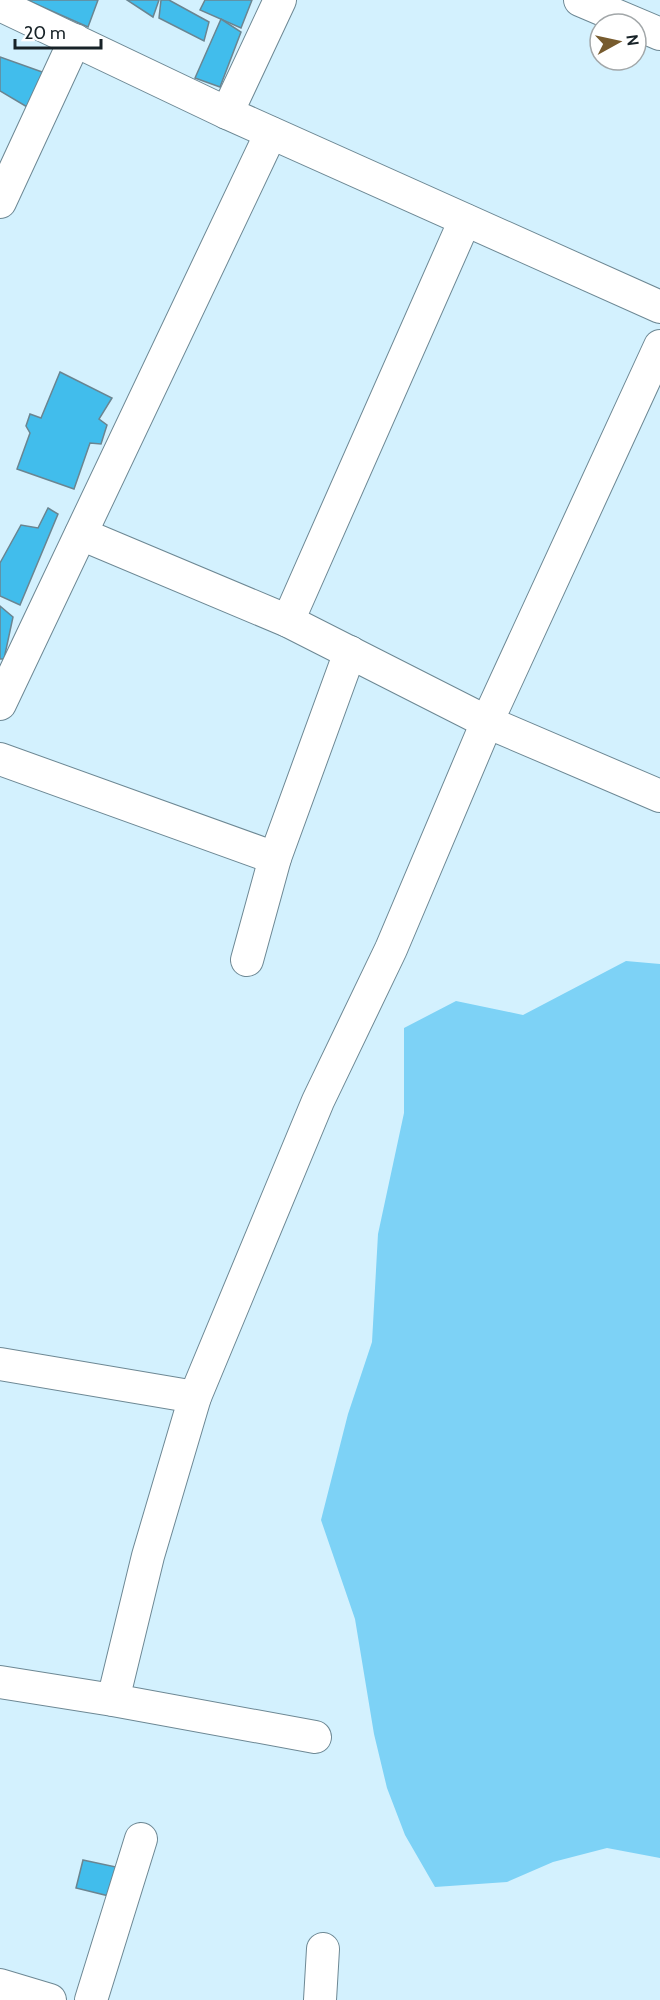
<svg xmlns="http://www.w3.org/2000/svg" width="660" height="2000" font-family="Cabin,sans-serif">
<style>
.green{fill:#7dd2f6}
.building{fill:#41bdec;stroke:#6a8591;stroke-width:1.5}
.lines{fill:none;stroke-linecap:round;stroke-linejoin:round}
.minor-casing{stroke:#6d8894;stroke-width:34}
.minor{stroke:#fff;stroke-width:32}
</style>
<rect width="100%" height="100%" fill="#d3f1fe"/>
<!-- green -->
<path class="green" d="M626,961L660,964V1858L607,1848L553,1862L507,1882L435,1887L405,1835L387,1788L374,1734L355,1619L321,1520L348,1414L372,1342L378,1234L404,1113V1028L456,1001L523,1015Z"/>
<!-- building -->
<g class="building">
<path d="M27,0H98L88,27Z"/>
<path d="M127,0H159L153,17Z"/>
<path d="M161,0H169L209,22L204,41L159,18Z"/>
<path d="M205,0H252L241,28L200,10Z"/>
<path d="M221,19L241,32L220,87L195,78Z"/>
<path d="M0,57L45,73L34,111L0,91Z"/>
<path d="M60,372L112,398L99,419L107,425L101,444L90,443L74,489L17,469L30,433L26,426L30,414L41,418Z"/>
<path d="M48,508L58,514L20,605L0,596V563L21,525L38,528Z"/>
<path d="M0,606L13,617L4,659H0Z"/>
<path d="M83,1860L116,1867L109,1896L76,1888Z"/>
</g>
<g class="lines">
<defs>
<g id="minor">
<path d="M580,0L660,34"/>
<path d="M0,5L227,113L660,307"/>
<path d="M227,113L280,0"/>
<path d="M0,202L75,40"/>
<path d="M81,534L288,621L487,722L660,796"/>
<path d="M288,621L465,220"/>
<path d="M0,704L271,133"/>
<path d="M0,759L275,858"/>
<path d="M247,960L275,858L350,652"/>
<path d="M0,1364L195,1397"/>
<path d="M0,1682L113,1700L315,1737"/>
<path d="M113,1700L148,1556L195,1397L318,1101L391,949L487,722L660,346"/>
<path d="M0,1985L50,2000"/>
<path d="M91,2000L141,1839"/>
<path d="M320,2000L323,1949"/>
</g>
</defs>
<!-- minor casing -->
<use href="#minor" class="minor-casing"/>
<!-- minor -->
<use href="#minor" class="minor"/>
</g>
<!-- north arrow -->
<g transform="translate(618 42) rotate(82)"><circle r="28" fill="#ffffff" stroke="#a2a7a9" stroke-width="1.5"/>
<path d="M0-4.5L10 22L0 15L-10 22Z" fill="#775b2e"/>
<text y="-9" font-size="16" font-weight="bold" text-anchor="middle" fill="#172227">N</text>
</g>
<!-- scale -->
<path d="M15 39v9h86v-9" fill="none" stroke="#172227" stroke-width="3"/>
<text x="24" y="39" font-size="18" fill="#172227" stroke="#ffffff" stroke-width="4.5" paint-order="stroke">20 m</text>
</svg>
